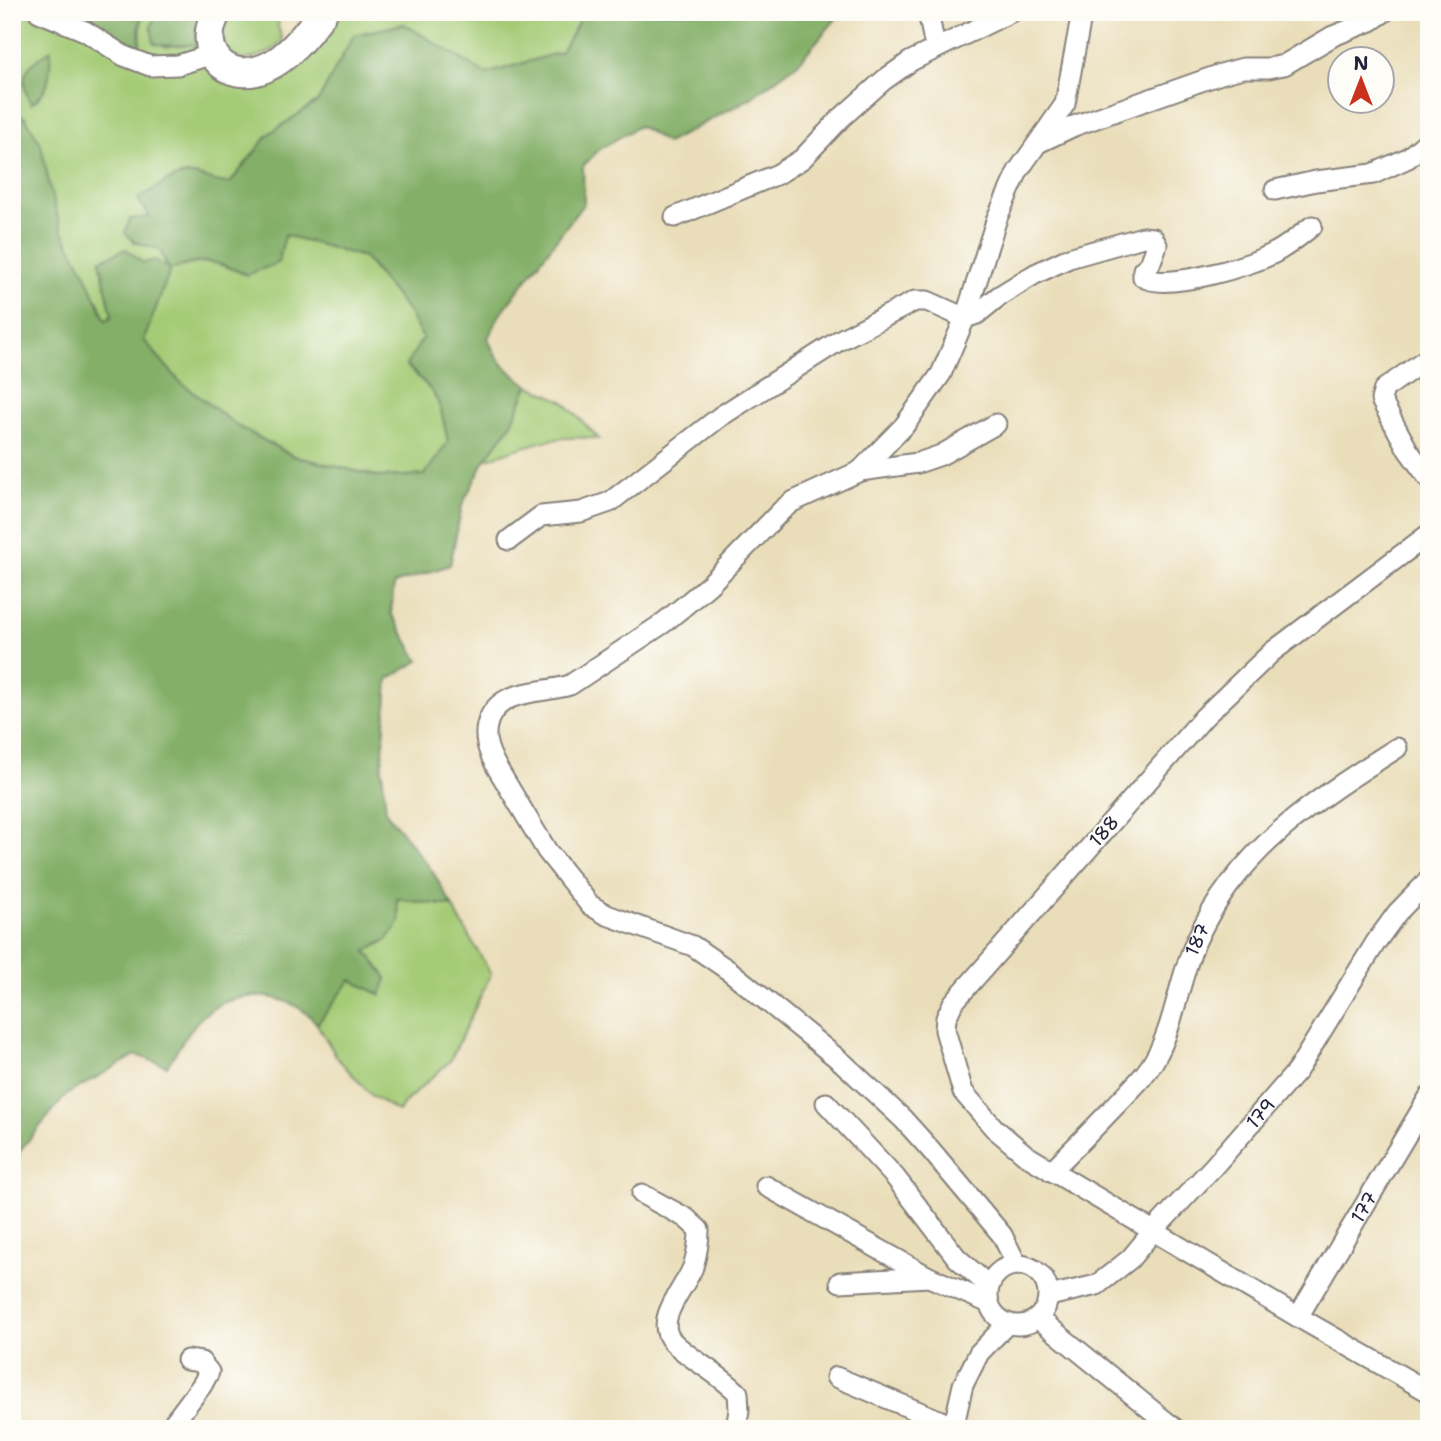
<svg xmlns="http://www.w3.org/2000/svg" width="1441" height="1441" font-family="'Shantell Sans',sans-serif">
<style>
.green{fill:#a4cb76;stroke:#637658;stroke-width:2}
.forest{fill:#83af67;stroke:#526851;stroke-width:2;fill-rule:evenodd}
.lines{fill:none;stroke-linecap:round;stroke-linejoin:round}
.street-casing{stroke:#86807a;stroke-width:23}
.secondary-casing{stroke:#86807a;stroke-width:32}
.street{stroke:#fff;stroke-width:19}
.secondary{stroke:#fff;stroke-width:28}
.labels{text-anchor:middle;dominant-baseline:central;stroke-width:5;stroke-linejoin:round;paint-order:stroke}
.street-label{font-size:19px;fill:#22223b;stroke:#fdfcf7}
</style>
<rect width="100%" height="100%" fill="#fdfcf7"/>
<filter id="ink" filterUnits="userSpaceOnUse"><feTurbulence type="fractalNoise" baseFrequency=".0143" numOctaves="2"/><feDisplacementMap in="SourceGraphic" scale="14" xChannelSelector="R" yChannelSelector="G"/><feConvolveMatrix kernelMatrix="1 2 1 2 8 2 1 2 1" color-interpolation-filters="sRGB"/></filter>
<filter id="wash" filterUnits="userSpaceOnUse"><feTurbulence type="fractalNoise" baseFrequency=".00686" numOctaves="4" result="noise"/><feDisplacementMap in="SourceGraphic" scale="28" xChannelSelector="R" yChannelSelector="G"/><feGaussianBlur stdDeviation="1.57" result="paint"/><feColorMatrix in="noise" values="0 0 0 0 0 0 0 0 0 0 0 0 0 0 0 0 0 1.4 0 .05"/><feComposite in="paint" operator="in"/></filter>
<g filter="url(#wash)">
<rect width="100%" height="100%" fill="#eadeba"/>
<!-- green -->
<g class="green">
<path d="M12,12H76L140,45L142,12H157L151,27L166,47L180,44L196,45C201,63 209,74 225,82C273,105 311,42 338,12H577L578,23L562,52L486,74L404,24L354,35L318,101L269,134L230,183H214L195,175L138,199L151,218L135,242L159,249L170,270C207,258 212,260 247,275L285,235L364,257L407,310L423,338L406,366C439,394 440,401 448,443L424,475L380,477L293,456L239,427L179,381L143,340L170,271L143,263L101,260L112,316L106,321L85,273L61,229L25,117L12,114Z"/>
<path d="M233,12H279L278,27L283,40L270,52L243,61L226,52C220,35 223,27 233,12Z"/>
<path d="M528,385L563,401L599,439C555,433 526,446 485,460L512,423Z"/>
<path d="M397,899L452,906L491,974L450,1061L404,1103L399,1112L371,1095L338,1059L317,1024L351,979L381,995L387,978L366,951L387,940Z"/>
</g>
<!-- forest -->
<g class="forest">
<path d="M76,12H142L139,28L140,45C117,40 98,22 76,12Z"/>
<path d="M157,12H202L196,29V45C180,44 168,48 154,43L151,27Z"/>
<path d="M577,12H842L799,62L751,98L667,143L639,126L601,148L583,166L584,203L499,316L488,338C495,360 509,372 528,385L512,423L485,460L462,505L450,565L394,584L391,613L419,661L388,679L382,768L386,812L433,872L452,906L397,899L400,922L387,940L366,951L387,978L381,995L351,980L317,1024C291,991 238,987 205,1014C190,1027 178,1049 167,1066L136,1055L66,1095L21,1149L12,1169V114L25,117L41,144L50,188L61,229L85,273L106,321L112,316L100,260L126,249L143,263L155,260L169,269L159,249L135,242L125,233L130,219L150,217L138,199C155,189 177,170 198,176C210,179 217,183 230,183L269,134L318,101L354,35L404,24L486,74L561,52L578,23ZM285,235L364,257L407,310L423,338L406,365C439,394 440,401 448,442L424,475L380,477L293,456L239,427L179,381L144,340L170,270C207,257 212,260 247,275L278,263Z"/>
<path d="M51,50C49,76 52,88 31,104C16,75 27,65 51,50Z"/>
</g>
</g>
<g filter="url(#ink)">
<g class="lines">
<defs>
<g id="street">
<path d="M39,12L85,31L124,56L150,66L178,65L213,54"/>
<path d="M928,12L935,47"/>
<path d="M1038,143L1074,126L1221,74L1243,68H1269L1284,65L1333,36L1371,21L1384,12"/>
<path d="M1275,190L1316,181L1373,174L1408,158L1429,140"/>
<path d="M675,217L778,174L802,159L841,118L884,80L911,61L1011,12"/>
<path d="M1429,357L1384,389L1381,400L1408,450L1429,479"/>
<path d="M860,471L918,463L941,455L996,424"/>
<path d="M1429,534L1272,652L1204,717L953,1003L946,1018L945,1030L963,1092L994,1128L1027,1156L1298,1317L1429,1392"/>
<path d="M509,540L541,516L581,512L610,502L721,416L840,340L915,301H927L965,318L977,314L999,296L1035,274L1069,258L1143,237L1153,238L1157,245L1150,264L1143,270V277C1164,292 1254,265 1276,252C1289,245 1301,235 1312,226"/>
<path d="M826,1103L895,1177L957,1258L989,1286"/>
<path id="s1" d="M1051,1171C1073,1150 1094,1128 1115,1106C1129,1091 1146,1076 1156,1057C1175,1023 1179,978 1196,941C1237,850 1315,800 1397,748"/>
<path d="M766,1186L929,1277L989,1303"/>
<path d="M642,1194L686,1218L699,1230C699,1243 697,1254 693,1267C685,1288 652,1321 673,1342C691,1360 717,1372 738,1393L739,1410L736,1429"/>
<circle cx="1018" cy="1295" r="30"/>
<path d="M1017,1265L1002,1235L930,1149L903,1119L843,1063L731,972L693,946L607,915L590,905L547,851L496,766C488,751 482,736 489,719C502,688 541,694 570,685L662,624L683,607L710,584L782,510L792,502L860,471L904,426L941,374L965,318L997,218L1018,171L1065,104L1082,12"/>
<path d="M840,1282L929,1277"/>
<path id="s2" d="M1049,1296L1097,1285L1130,1259L1154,1230L1214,1166L1297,1071L1376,942L1397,913L1429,880"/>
<path id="s3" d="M1298,1317L1429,1097"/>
<path d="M1038,1318L1175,1429"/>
<path d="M836,1377L953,1426"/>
<path d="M169,1429L202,1385L209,1372L201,1362L187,1360"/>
<path d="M953,1429L963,1385L979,1353L1007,1324"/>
</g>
<path id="secondary" d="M217,12C195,49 225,85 265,68C290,57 307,33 323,12"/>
</defs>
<!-- street casing -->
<use href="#street" class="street-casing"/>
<!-- secondary casing -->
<use href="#secondary" class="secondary-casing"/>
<!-- street -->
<use href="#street" class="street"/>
<!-- secondary -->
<use href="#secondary" class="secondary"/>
</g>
</g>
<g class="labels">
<!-- street labels -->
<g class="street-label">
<text transform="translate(1104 831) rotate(-49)">188</text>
<text stroke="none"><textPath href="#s1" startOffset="280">187</textPath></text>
<text stroke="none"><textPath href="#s2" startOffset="287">179</textPath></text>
<text stroke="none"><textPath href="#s3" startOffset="128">177</textPath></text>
</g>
</g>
<!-- margin -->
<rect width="1441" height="1441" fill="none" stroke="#fdfcf7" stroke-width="42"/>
<!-- north arrow -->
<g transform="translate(1361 80)"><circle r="33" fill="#fdfcf7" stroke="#a5a5ac" stroke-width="2"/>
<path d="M0-5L12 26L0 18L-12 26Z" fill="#c8321e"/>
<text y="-10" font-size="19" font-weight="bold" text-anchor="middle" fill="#22223b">N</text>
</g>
</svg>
